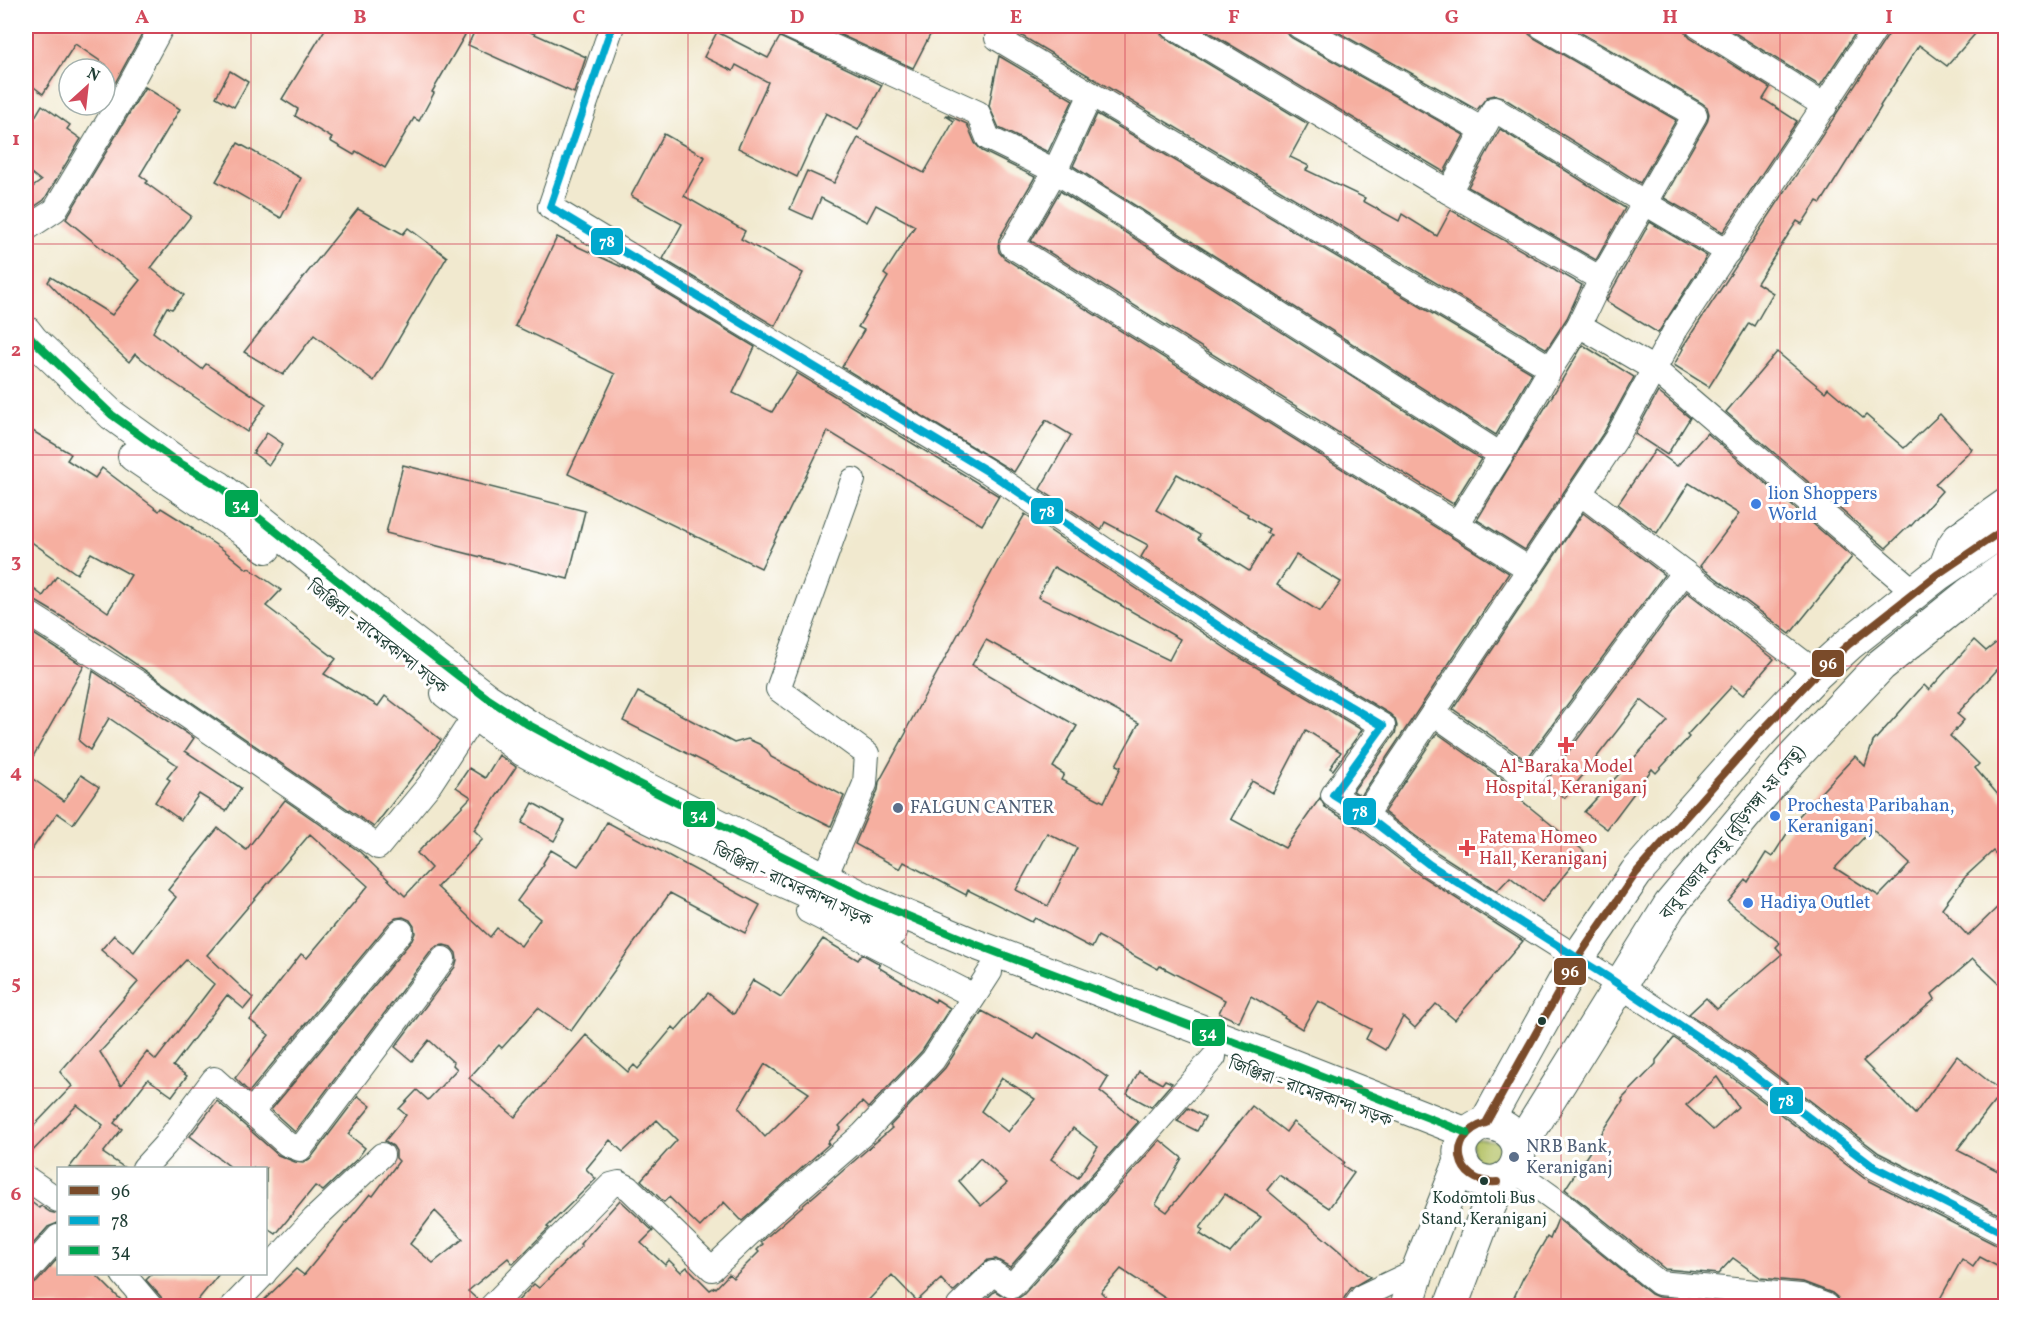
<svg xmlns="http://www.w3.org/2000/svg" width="2031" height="1332" font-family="Vollkorn,'Noto Serif Bengali',serif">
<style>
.green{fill:#b3c163;stroke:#697f4c;stroke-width:1.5}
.building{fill:#f6afa0;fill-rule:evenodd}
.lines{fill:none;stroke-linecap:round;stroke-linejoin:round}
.minor-casing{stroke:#3e574b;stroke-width:26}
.major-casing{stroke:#3e574b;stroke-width:32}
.highway-casing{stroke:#3e574b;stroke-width:35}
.minor{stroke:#fff;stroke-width:24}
.major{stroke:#fff;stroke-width:30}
.highway{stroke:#fff;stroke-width:33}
.bus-1-casing{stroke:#fff;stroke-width:12}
.bus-2-casing{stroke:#fff;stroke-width:12}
.bus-3-casing{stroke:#fff;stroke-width:12}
.bus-1{stroke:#7a4b2a;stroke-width:8}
.bus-2{stroke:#00a9ce;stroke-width:8}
.bus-3{stroke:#00a651;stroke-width:8}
.grid{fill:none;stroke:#d1495b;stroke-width:1.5;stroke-opacity:0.55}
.shop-dot{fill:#3f7fe0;stroke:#fff;stroke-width:2}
.health-dot{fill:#e0444e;stroke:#fff;stroke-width:2}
.service-dot{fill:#5c6f8a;stroke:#fff;stroke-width:2}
.bus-dot{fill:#1f3d34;stroke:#fff;stroke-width:2}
.labels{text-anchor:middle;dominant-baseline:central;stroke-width:6;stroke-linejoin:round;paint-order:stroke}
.bus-label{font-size:16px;fill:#1f3d34;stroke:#fff}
.shop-label{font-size:18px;fill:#366cbe;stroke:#fff;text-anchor:start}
.street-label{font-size:18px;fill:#1f3d34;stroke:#fff}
.health-label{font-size:18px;fill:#be3a42;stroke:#fff}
.service-label{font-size:18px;fill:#4e5e75;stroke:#fff;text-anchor:start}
.line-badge{stroke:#fff;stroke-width:2}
.badge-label{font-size:16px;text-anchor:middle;font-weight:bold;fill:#fff}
.neatline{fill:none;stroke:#d1495b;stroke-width:2}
.grid-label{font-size:20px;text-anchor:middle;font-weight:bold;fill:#d1495b}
</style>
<rect width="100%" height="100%" fill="#fff"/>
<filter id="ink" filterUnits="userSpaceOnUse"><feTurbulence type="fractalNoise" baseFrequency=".0167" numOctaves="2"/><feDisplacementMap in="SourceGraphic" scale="12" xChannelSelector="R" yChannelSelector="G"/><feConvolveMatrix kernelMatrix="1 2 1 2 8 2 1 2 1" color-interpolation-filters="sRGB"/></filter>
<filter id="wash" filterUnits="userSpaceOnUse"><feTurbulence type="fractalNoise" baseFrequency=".008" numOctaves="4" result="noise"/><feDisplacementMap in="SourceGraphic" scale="24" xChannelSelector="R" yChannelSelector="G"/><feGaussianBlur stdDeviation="1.35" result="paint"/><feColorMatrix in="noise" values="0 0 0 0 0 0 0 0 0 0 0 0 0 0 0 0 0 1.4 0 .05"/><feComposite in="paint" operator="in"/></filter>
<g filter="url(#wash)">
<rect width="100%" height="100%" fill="#f1e9cf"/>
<!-- green -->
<path class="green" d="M1472,1138L1497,1141L1503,1153L1499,1166L1475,1172Z"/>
<g id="blocks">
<!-- building -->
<g class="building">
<path d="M26,26H146L115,83L105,76V69H103L106,65L75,44L43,94L26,81Z"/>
<path d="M327,26H449L465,35L432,92L434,93L419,121L414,118L385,168L356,151L354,155L330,141L332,138L295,116L298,109L282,99Z"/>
<path d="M477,26H517L586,57L574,93L468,45Z"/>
<path d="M821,26H917L931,33L913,68Z"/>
<path d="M1020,26H1158L1159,32L1165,38L1308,124L1290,157L1309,166L1306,170L1365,198L1363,201L1399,221L1402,214L1437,236L1451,210L1582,285L1567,318L1547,349L1017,33Z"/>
<path d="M1199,26H1285L1286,33L1292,38L1464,135L1444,172Z"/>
<path d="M1327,26H1523L1527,28L1529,34L1534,38L1676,120L1640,183L1502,97L1495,95L1487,97L1477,110Z"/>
<path d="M1569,26H1684L1685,32L1690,38L1770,88L1763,99L1797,121L1723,232L1664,198L1707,122L1709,114L1707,107L1702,103Z"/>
<path d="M1724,26H1860L1820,86Z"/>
<path d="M1891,26H1982L1947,66L1919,45L1880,106L1881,107L1821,203L1817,201L1802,224L1797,221L1757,283L1773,293L1754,326L1749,323L1709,387L1674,365L1683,349L1682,348L1889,34Z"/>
<path d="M717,32L768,58L780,37L882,85L858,130L826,113L797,177L738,148L768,82L736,65L733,71L704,57Z"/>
<path d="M999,56L1073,100L1048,152L999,128L989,106Z"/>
<path d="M230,71L248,82L234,107L216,97Z"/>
<path d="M145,87L180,109L140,175L148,181L146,183L191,216L151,268L184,295L172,309L167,307L153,332L202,369L206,364L266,404L247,432L171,381L135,354L129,362L91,327L48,282L51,277L112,315L140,280L66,219Z"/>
<path d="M42,105L70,125L67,129L81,139L44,200L26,212V192L41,181L26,169V132Z"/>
<path d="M1097,114L1532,373L1496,435L1073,166Z"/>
<path d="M947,115L967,124L975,143L982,151L1035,177L999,239L998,246L999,252L1004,258L1509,573L1361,796L1353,791L1395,734L1397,726L1395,719L1390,714L1255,633L1141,557L1148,545L1105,522L1101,530L1040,489L1071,435L1046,420L1014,472L842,367L864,330L858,327L888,277L884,274L915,226L876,205L867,222L821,198L812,219L790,209L807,171L834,183L858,138L924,173L954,121L946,116ZM1177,474L1248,514L1247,516L1269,529L1267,533L1271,535L1249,571L1198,539L1200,535L1156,510ZM1296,555L1341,582L1320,612L1277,585Z"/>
<path d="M1500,129L1625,208L1596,260L1468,187Z"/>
<path d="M664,134L705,157L684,196L745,231L741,239L803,273L775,326L663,259L682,224L631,196Z"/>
<path d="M238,143L301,178L281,218L216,181Z"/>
<path d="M1060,191L1481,459L1453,504L1031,241Z"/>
<path d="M358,209L403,234L408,228L447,257L374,381L314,335L283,375L244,352Z"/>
<path d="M1650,222L1707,256L1658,333L1606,301Z"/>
<path d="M557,237L624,268L755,347L733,393L772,412L797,373L999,496L982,525L828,431L761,568L568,474L615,374L515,326Z"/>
<path d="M1583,345L1634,377L1604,432L1525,550L1477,520Z"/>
<path d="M1777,352L1825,392L1828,388L1863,418L1866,415L1904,448L1940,414L1972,449L1935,484L1942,491L1911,526L1910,525L1886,548L1726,412Z"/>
<path d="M1658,392L1690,418L1667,455L1635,434Z"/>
<path d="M26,427L71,454L67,460L95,478L102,468L159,511L161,508L193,528L192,529L222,549L247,569L249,568L281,590L266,606L336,659L324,674L378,706L385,696L441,740L374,827L99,639L34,600L26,598V583L43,596L57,576L108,612L131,575L91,553L77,574L26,538Z"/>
<path d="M267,433L283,444L269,465L253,453Z"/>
<path d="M1707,433L1852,557L1790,634L1700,566L1739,514L1689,483L1657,533L1618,504L1655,450L1677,466Z"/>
<path d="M403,465L585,511L568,579L386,533Z"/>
<path d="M1583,513L1664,575L1526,760L1453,709Z"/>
<path d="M1025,514L1239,657L1362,730L1333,770L1330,768L1341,752L1306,730L1273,793L1252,781L1231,819L1285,848L1320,798L1325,807L1357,827L1421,876L1523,941L1455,1020L1436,1004L1415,1028L1403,1017L1385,1050L1366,1039L1371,1029L1318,1001L1302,1029L1284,1018L1285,1016L1251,996L1239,1022L1219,1013L1225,1000L1160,966L1158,969L1098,936L1092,948L1035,918L1032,922L968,890L966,895L904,862L900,869L855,844L878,790L879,782L907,731L906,730L1000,557ZM1054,567L1180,639L1169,660L1038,597ZM986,640L1139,723L1116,765L1121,767L1104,802L1061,780L1064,774L1053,767L1077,726L972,665ZM1047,833L1077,848L1048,906L1016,890Z"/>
<path d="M1687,592L1774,659L1743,695L1732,686L1687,735L1689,737L1656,773L1652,769L1607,829L1584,812L1668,721L1641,700L1565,798L1545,783Z"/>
<path d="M26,629L84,666L26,769Z"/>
<path d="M2006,635V660L1957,714L1964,720L1950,736L1979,764L1975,768L2006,804V865L1993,851L1966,876L1942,908L1968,936L2006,899V990L1973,959L1932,994L1935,999L1863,1061L1915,1114L1957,1056L2002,1092L1957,1150L2006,1175V1218L1879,1153L1746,1052L1689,1014L1706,998L1717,1009L1782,954L1776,947L1780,943L1728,902L1746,880L1748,882L1766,853L1772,857L1797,818L1855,756L1865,766L1873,742L1924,685L1929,690L1974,640L1986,651ZM1872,829L1910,864L1879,896L1835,868Z"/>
<path d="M93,671L194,738L185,751L241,788L226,811L199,794L181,820L155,802L170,780L167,778L177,765L109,718L90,750L79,741Z"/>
<path d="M638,692L734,743L748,739L759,744L767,750L771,757L844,796L831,826L623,721Z"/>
<path d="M1437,733L1509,784L1506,788L1584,851L1542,902L1510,877L1497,891L1438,853L1384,812Z"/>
<path d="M499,755L516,767L474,830L483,839L437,887L490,937L497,928L521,946L540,919L517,901L544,864L543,863L551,850L578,866L597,840L607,822L760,905L745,933L670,893L571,1031L538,1008L502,1048L499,1045L469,1078L515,1117L586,1035L628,1072L634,1065L638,1069L673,1027L676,1030L708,993L734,1014L753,980L781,997L823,939L858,960L862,954L880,964L878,967L935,1002L936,999L950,1008L922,1051L868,1108L862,1102L839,1126L841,1128L827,1143L829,1144L742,1221L724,1202L700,1227L669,1197L664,1202L641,1180L677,1140L657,1120L623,1152L610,1140L586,1169L596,1179L547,1227L549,1228L513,1264L508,1258L468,1291L479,1301L478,1306H258L296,1269L304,1275L370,1194L373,1196L399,1161L396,1158V1151L393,1146L385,1141L406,1115L399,1109L417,1090L428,1100L457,1069L453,1065L454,1063L429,1040L412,1061L395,1047L455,967L457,960L456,953L451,947L444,945L437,946L432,950L295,1132L271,1110L412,940L415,933L414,926L410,920L403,917L396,918L390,922L249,1092L235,1078L269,1035L250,1020L301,954L307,958L368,886L310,834L207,955L253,998L244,1009L227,995L173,1066L187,1076L172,1096L148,1079L114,1123L122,1129L103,1153L125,1168H69L103,1125L77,1105L26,1158V1134L72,1086L60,1072L138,982L101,950L114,935L134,952L176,897L168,890L218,828L246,850L285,800L360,852L405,896L431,868L417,853L471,797L456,787L469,768L485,778ZM186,960L214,984L156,1060L147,1052L121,1086L100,1052ZM765,1064L809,1093L765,1137L739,1108ZM435,1211L463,1239L433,1263L410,1244Z"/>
<path d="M26,774L64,801L81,775L99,787L73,824L57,813L26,858Z"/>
<path d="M533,803L565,821L554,841L522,823Z"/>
<path d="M982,1011L1033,1039L1037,1033L1078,1057L1108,1078L1100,1091L1138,1122L1010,1267L996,1259L988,1260L953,1292L941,1279L917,1301L892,1275L863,1306H513L534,1284L539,1288L582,1246L580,1244L620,1200L653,1231L641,1243L665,1265L669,1260L681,1272L687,1267L710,1290L715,1287L716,1288L729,1274L733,1278L759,1252L757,1250L763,1244L761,1242L892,1128L890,1126L945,1068ZM1002,1078L1035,1099L1008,1132L981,1111ZM1073,1128L1098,1147L1078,1178L1051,1159ZM980,1158L1007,1183L981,1206L959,1181Z"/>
<path d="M1674,1038L1729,1075L1864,1178L2000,1247L2006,1248V1271L1980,1257L1973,1267L1962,1259L1936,1306H1841L1838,1298L1832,1293L1803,1282L1761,1278L1733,1258L1718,1274L1665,1269L1565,1189L1623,1101L1622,1099L1656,1064V1060ZM1717,1077L1738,1107L1713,1130L1686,1105Z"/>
<path d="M1139,1071L1162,1084L1165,1080L1172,1083L1151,1107L1127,1094Z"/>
<path d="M358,1096L371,1106L348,1134L365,1148L357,1159L323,1191L315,1186L276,1234L266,1227V1168H232L190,1136L217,1101L278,1155L295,1162L303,1163L311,1158Z"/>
<path d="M1252,1106L1286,1132L1293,1122L1344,1162L1342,1165L1354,1173L1329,1208L1279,1175L1267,1190L1370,1277L1351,1288L1344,1298L1342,1306H1177L1121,1269L1101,1292L1115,1306H979L995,1291L1010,1300L1017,1299L1023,1295L1160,1140L1182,1158L1156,1204L1167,1212ZM1225,1194L1261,1217L1230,1253L1200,1234L1203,1230L1200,1228Z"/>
<path d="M1188,1108L1205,1117L1197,1131L1177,1121Z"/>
<path d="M26,1198L39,1208L41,1206L50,1212L58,1214V1223L48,1227L26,1252Z"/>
<path d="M1558,1219L1651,1294L1658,1297L1693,1300L1687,1306H1652L1647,1302L1640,1306H1510L1523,1278L1547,1237L1550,1239Z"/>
<path d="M58,1258V1274H95L125,1304L127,1301L132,1306H37L26,1295V1287L31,1286L37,1282Z"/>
<path d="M152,1274H219L193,1306H164L161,1297L146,1280Z"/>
</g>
</g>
</g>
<g filter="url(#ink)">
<use href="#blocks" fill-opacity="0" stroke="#3e574b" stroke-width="1.5"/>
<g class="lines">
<defs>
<g id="minor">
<path d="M612,26L550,207L987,471L1247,645L1383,726L1333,795L1365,815L1430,865L1609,978L1737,1063L1871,1165L2006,1234"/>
<path d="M788,26L978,113L988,138L1055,171L1501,455L1551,368L1579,325L1601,279L1695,115L1541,26"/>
<path d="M1001,26L997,38L1551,368"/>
<path d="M1172,26L1449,192L1483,130L1299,26"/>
<path d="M1698,26L1825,106"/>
<path d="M1091,94L1055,171L1012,246L1529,569"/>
<path d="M1483,130L1494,109L1645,203L1728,252"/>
<path d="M1449,192L1601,279"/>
<path d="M26,229L55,210L127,90L162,26"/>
<path d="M1579,325L1654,369L1916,593"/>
<path d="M1580,493L1817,673"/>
<path d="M1457,524L1501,455"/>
<path d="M1938,574L1949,545L1956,535L2006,500"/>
<path d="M26,612L151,691L378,847L430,784L475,715"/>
<path d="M1433,713L1529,780L1684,572"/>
<path d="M1365,815L1616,439L1676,329L1877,26"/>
<path d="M825,877L865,784L867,754L778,689L853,480"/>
<path d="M808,911L974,996"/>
<path d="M251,1112L401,931"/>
<path d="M144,1168L165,1145L214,1079L287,1144L300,1149L443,959"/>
<path d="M1514,1170L1564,1206L1659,1283L1801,1296L1827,1306"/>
<path d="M26,1178L58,1200"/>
<path d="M266,1271L314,1219L382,1155"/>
<path d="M26,1273L58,1237"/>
<path d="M123,1274L150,1306"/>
<path d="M233,1306L264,1274"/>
<path d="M492,1306L611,1185L619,1183L629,1188L712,1269L767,1217L863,1134L933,1060L990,972"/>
<path d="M959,1306L993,1273L1012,1286L1214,1057"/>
<path d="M1356,1306L1363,1296L1418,1270"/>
</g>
<g id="major">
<path d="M26,331L33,340L112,415L173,459L219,486L404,634L487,698L527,724L635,782L872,901L977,945L1271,1056L1467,1133"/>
<path d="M133,456L244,531L266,548"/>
<path d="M446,693L523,751L634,811L747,866L892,931"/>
</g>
<g id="highway">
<path d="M1486,1123C1540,1128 1520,1195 1479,1180C1471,1177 1466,1172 1463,1165C1453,1145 1468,1128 1486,1123L1577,959L1636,873L1760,733L1817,673L1849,644L1938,574L2006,528"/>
<path d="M1519,1148L1670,905L1790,761L1881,665L1968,595L2006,568"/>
<path d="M1407,1306L1418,1270L1461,1161"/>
<path d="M1451,1306L1484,1218L1501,1180"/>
</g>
</defs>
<!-- minor casing -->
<use href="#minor" class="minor-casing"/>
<!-- major casing -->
<use href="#major" class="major-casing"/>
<!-- highway casing -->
<use href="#highway" class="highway-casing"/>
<!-- minor -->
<use href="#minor" class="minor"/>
<!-- major -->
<use href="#major" class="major"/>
<!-- highway -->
<use href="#highway" class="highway"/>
<defs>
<path id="bus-1" d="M1497,1182C1455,1185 1445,1135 1486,1123L1577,959L1636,873L1760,733L1817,673L1849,644L1938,574L2006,528"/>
<path id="bus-2" d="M612,26L550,207L987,471L1247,645L1383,726L1333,795L1365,815L1430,865L1609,978L1737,1063L1871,1165L2006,1234"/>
<path id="bus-3" d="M26,331L33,340L112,415L173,459L219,486L404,634L487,698L527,724L635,782L872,901L977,945L1271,1056L1467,1133"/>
</defs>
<!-- bus-1 casing -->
<use href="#bus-1" class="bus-1-casing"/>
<!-- bus-2 casing -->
<use href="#bus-2" class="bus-2-casing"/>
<!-- bus-3 casing -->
<use href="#bus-3" class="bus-3-casing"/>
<!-- bus-1 -->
<use href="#bus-1" class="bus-1"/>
<!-- bus-2 -->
<use href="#bus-2" class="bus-2"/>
<!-- bus-3 -->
<use href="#bus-3" class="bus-3"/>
</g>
</g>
<!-- grid -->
<path class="grid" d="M251,26V1168M470,26V1306M688,26V1306M906,26V1306M1125,26V1306M1343,26V1306M1561,26V1306M1780,26V1306M26,244H2006M26,455H2006M26,666H2006M26,877H2006M26,1088H2006M251,1274V1306"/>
<!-- markers -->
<g class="shop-dot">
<circle cx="1756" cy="504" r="6"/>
<circle cx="1775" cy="816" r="6"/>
<circle cx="1748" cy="903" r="6"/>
</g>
<g class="health-dot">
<path d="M1563 736h6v6h6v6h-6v6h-6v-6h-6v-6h6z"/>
<path d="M1464 839h6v6h6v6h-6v6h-6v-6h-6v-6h6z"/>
</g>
<g class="service-dot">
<circle cx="898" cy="808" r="6"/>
<circle cx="1514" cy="1157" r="6"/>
</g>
<g class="bus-dot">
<circle cx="1542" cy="1021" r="5"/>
<circle cx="1484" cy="1181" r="5"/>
</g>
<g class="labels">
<!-- bus labels -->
<g class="bus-label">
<text x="1484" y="1199">Kodomtoli Bus<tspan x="1484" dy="21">Stand, Keraniganj</tspan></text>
</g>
<!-- shop labels -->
<g class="shop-label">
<text x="1768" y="494">lion Shoppers<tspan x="1768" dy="21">World</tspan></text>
<text x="1787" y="806">Prochesta Paribahan,<tspan x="1787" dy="21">Keraniganj</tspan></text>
<text x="1760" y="903">Hadiya Outlet</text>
</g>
<!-- street labels -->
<g class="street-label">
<text transform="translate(377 638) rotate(38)">জিঞ্জিরা - রামেরকান্দা সড়ক</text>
<text transform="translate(1733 833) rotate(-51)">বাবু বাজার সেতু (বুড়িগঙ্গা ২য় সেতু)</text>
<text transform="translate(792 886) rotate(25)">জিঞ্জিরা - রামেরকান্দা সড়ক</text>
<text transform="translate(1310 1093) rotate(20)">জিঞ্জিরা - রামেরকান্দা সড়ক</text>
</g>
<!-- health labels -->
<g class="health-label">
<text x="1566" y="767">Al-Baraka Model<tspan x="1566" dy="21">Hospital, Keraniganj</tspan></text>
<text x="1479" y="838" text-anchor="start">Fatema Homeo<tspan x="1479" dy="21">Hall, Keraniganj</tspan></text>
</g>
<!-- service labels -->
<g class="service-label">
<text x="910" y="808">FALGUN CANTER</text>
<text x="1526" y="1147">NRB Bank,<tspan x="1526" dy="21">Keraniganj</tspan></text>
</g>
</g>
<g class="line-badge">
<rect x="590" y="227" width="34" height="29" rx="6" fill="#00a9ce"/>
<rect x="224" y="489" width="35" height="29" rx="6" fill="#00a651"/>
<rect x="1030" y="497" width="34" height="28" rx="6" fill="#00a9ce"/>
<rect x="1811" y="649" width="34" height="29" rx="6" fill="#7a4b2a"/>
<rect x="1342" y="797" width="35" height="29" rx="6" fill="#00a9ce"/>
<rect x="682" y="800" width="34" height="28" rx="6" fill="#00a651"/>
<rect x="1553" y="957" width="34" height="29" rx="6" fill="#7a4b2a"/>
<rect x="1191" y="1018" width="35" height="29" rx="6" fill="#00a651"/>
<rect x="1769" y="1086" width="35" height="29" rx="6" fill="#00a9ce"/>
</g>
<g class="badge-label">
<text x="607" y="247">78</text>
<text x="241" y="510">34</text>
<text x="1047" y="517">78</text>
<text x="1828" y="669">96</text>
<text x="1360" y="817">78</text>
<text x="699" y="820">34</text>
<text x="1570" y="977">96</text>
<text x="1208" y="1038">34</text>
<text x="1786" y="1106">78</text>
</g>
<!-- margin -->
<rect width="2031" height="1332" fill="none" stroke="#fff" stroke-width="66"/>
<!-- legend -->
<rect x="57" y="1167" width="210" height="108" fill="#ffffff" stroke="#a5b1ae" stroke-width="1.5"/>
<rect x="69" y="1186" width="30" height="9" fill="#7a4b2a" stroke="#a5b1ae" stroke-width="1.5"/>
<text x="111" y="1197" font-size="18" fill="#1f3d34">96</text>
<rect x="69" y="1216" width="30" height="9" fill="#00a9ce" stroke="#a5b1ae" stroke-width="1.5"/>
<text x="111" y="1227" font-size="18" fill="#1f3d34">78</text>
<rect x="69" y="1246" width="30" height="9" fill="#00a651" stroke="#a5b1ae" stroke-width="1.5"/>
<text x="111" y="1257" font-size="18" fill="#1f3d34">34</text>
<!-- north arrow -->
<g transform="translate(87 87) rotate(27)"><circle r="28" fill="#ffffff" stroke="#a5b1ae" stroke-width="1.5"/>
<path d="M0-4.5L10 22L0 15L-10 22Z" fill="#d1495b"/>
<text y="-9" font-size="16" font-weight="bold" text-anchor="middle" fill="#1f3d34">N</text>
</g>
<rect x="33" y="33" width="1965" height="1266" class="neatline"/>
<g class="grid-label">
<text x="142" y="23">A</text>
<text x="360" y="23">B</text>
<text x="579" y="23">C</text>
<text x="797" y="23">D</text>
<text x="1016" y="23">E</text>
<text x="1234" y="23">F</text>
<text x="1452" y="23">G</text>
<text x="1670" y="23">H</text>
<text x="1889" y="23">I</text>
<text x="16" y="145">1</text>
<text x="16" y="356">2</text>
<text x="16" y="567">3</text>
<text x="16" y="778">4</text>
<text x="16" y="989">5</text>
<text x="16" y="1200">6</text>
</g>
</svg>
